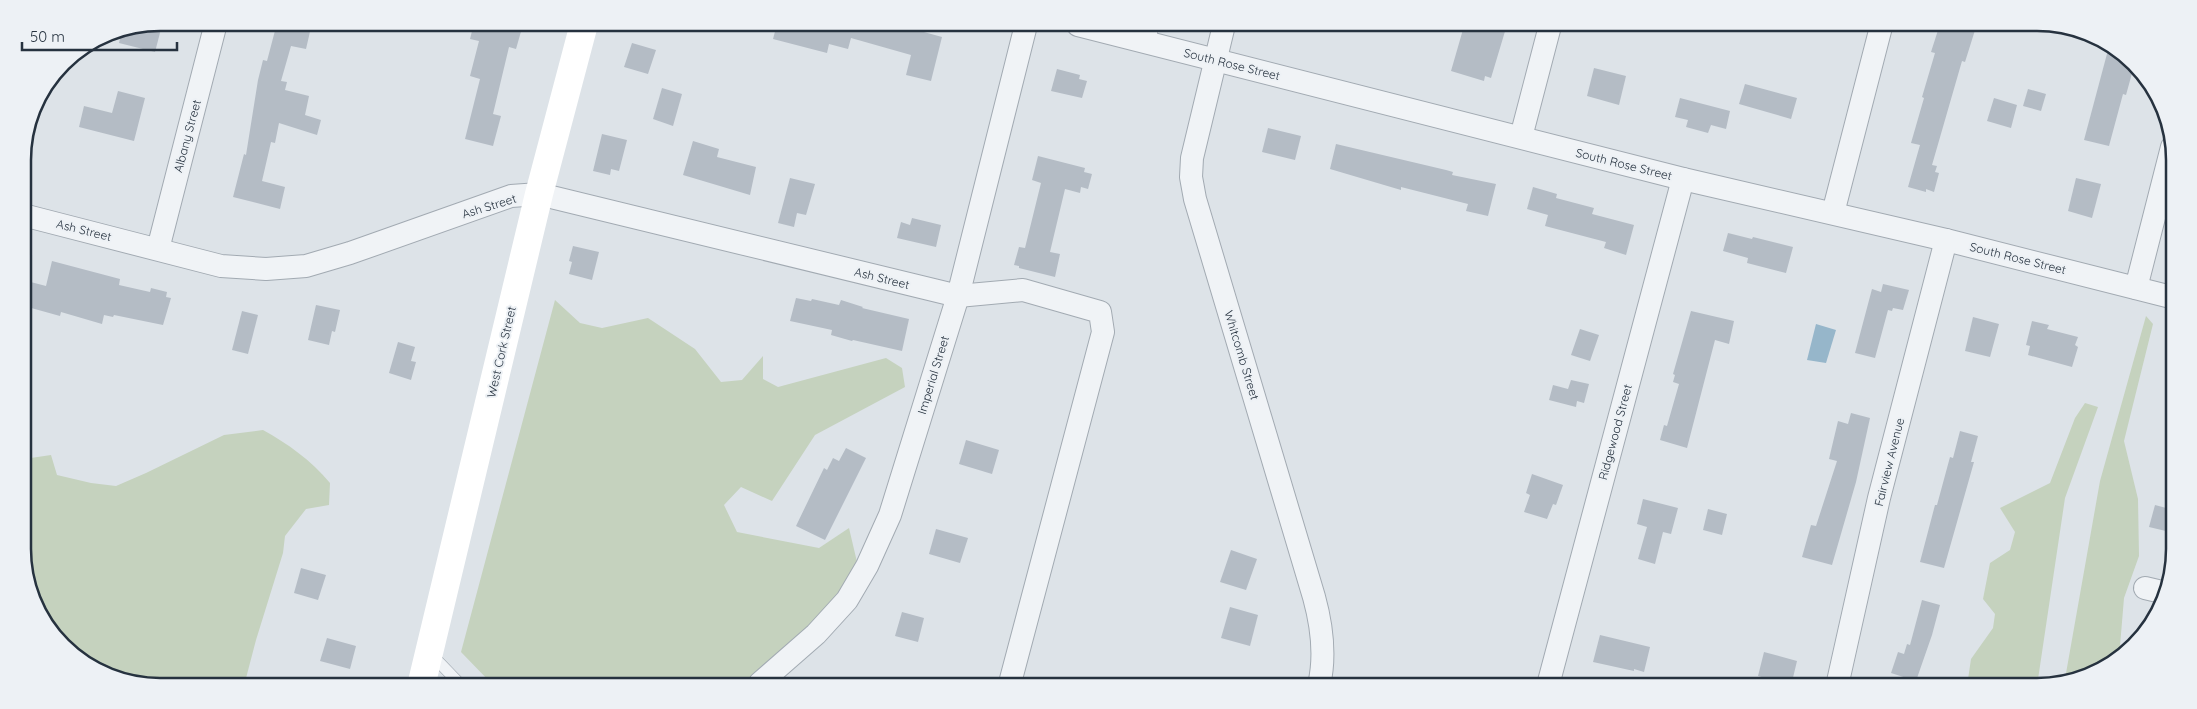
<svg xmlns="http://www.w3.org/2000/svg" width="2197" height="709" font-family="Quicksand,sans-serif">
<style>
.green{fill:#c5d2be}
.water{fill:#96b6ca}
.building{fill:#b4bcc5}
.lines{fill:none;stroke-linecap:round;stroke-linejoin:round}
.lane-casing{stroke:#a2aab2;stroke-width:12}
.street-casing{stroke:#a2aab2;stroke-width:24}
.lane{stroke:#f0f3f6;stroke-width:11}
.street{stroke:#f0f3f6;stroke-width:22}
.secondary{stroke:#fff;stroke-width:28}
.labels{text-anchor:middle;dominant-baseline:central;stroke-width:4;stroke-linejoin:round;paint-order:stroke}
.street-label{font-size:12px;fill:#26323f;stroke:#edf1f5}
.rim{fill:none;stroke:#26323f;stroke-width:2.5}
</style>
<rect width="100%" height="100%" fill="#dde3e8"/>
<!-- green -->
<g class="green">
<path d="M555,300L580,323L602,328L648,318L695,349L721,382L742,380L763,356V379L778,387L886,358L902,368L905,387L815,435L772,501L741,487L724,505L737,532L819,548L849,528L857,562L839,598L809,630L748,683H491L461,652Z"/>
<path d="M2146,316L2153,324L2124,441L2138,499L2139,556L2124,598L2119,658L2065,679L2100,481Z"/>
<path d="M2085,403L2098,407L2065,498L2037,686H1967L1971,659L1993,628L1995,614L1983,599L1990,563L2010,550L2015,532L2000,508L2050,483L2075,418Z"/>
<path d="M263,430C288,444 311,460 330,483L329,505L306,509L285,536L283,553L256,640L245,682H125L57,640L25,575L24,459L51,455L57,475L91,483L116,486L146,473L224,435Z"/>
</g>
<!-- water -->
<path class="water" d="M1816,324L1836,330L1826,363L1807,360Z"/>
<!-- building -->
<g class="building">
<path d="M277,23H312L306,49L291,46L281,81L287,82L285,90L309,96L305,115L321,120L317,135L279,123L275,143L271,142L262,181L285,187L280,209L233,197L244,154L246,155L258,80L263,60L267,61Z"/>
<path d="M474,23H503L522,28L516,49L509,47L493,114L501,116L493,146L465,139L480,79L470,76L479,41L470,39Z"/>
<path d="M777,24H895L942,37L931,81L906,75L911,55L851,38L848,49L829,44L827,53L773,39Z"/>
<path d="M146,25L161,29L155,52L119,43L122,30Z"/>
<path d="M1464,26H1497L1506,28L1491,78L1485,76L1484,81L1451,71Z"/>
<path d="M1939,27H1976L1965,62L1962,61L1932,165L1937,166L1935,172L1939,173L1934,192L1926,189V192L1908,187L1920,145L1911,143L1924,98L1922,97L1935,53L1931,52Z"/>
<path d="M632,43L656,50L648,74L624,67Z"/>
<path d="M2108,50L2134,66L2126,95L2123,94L2109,146L2084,140Z"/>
<path d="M1594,68L1626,76L1619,105L1587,96Z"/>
<path d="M1057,69L1080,75L1079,79L1087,81L1082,98L1051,91Z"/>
<path d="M1745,84L1797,98L1791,119L1739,104Z"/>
<path d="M662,88L682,94L673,126L653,119Z"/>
<path d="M2028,89L2046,94L2041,111L2023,106Z"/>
<path d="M118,91L145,98L134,141L79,127L84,106L112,113Z"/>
<path d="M1680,98L1730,111L1726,129L1711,125L1708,133L1686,127L1688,120L1675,117Z"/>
<path d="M1994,98L2017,105L2011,128L1987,121Z"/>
<path d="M1268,128L1301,136L1295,160L1262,152Z"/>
<path d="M602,134L627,140L619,171L611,169L610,175L593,171Z"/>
<path d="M693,141L719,149L717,157L756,167L750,195L683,175Z"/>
<path d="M1336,144L1446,170L1453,172L1452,175L1496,184L1488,216L1466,211L1468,204L1401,187V190L1330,169Z"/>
<path d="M1038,156L1085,168L1084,172L1092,174L1088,189L1081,187L1080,193L1065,189L1050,252L1060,254L1055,277L1019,268V266L1014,265L1019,247L1025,248L1041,183L1032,180Z"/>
<path d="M790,178L815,184L806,215L797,213L794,227L778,223Z"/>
<path d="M2076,178L2101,184L2092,218L2068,211Z"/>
<path d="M1533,187L1557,194L1556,198L1594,208L1592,214L1634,225L1626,255L1604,248L1606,242L1545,226L1548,215L1527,209Z"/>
<path d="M912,218L941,225L936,247L897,238L901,222L910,225Z"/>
<path d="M1728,233L1752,239L1753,237L1793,247L1786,273L1747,263L1748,258L1723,251Z"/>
<path d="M573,246L599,252L592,280L569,274L572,262L569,261Z"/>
<path d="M52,261L120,279L119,285L150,292L151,288L167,292L166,297L171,298L163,325L114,315L113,317L104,315L102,324L61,312L60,316L24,306L23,280L46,286Z"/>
<path d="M1883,284L1909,290L1903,310L1893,308L1892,311L1888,310L1875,358L1855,353L1872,289L1881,292Z"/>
<path d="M796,298L811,301L812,299L839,305L841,300L863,307L862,308L909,319L902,351L853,340L852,341L831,335L832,330L790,321Z"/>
<path d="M316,305L340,310L335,332L332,331L329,345L308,340Z"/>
<path d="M242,311L258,315L248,354L232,350Z"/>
<path d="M1691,311L1734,321L1729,344L1715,340L1687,448L1660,440L1664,425L1667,426L1679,384L1673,382L1675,375L1673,374Z"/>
<path d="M1973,317L1999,324L1990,357L1965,351Z"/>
<path d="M2032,321L2049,325L2047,329L2078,337L2075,345L2078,347L2072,367L2028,355L2030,346L2026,345Z"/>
<path d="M1580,329L1599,335L1590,361L1571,355Z"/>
<path d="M398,342L415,347L411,361L416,362L411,380L389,373Z"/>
<path d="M1571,380L1589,384L1584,403L1577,401L1576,407L1549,400L1553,385L1568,389Z"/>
<path d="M1851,413L1870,418L1856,482L1832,565L1802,557L1811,525L1816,526L1837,461L1829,459L1838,421L1848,424Z"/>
<path d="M1960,431L1978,436L1971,462H1974L1944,568L1920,562L1935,505H1937L1950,457L1953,458Z"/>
<path d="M966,440L999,450L992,474L959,464Z"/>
<path d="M846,448L866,458L825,540L796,526L824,468L827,470L833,458L839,461Z"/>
<path d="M1532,474L1563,485L1556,505L1553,504L1547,519L1524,512L1530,495L1526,493Z"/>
<path d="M1643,499L1678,508L1671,534L1663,532L1655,564L1638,559L1647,527L1637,524Z"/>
<path d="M2155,505L2170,509V532L2149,527Z"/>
<path d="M1708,509L1727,514L1722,535L1703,530Z"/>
<path d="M936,529L968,538L960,563L929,554Z"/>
<path d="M1231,550L1257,559L1246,590L1220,582Z"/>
<path d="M301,568L326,575L318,600L294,593Z"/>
<path d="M1922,600L1940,605L1932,635L1916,681L1891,673L1898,652L1904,654L1907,644L1910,645Z"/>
<path d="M1230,607L1258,615L1250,646L1221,638Z"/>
<path d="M902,612L924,618L918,642L895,636Z"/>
<path d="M1600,635L1650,647L1644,672L1634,669V671L1593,662Z"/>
<path d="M327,638L356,646L350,669L320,661Z"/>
<path d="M1764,652L1797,661L1791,686H1775L1776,681L1758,676Z"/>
</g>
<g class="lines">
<defs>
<g id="lane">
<path d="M1151,44L1152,25"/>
<path d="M431,654L458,682"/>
</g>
<g id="street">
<path d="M1078,25L1683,179L1946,240L2171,297"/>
<path d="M1224,25L1192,158L1191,177L1195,199L1314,597C1322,626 1326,655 1319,685"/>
<path d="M1521,137L1550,26"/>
<path d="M1833,213L1881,27"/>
<path d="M23,215L221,266L266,269L306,266L350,253L511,196L539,194L958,296L1023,290L1100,312L1103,332L1011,679"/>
<path d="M158,249L216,23"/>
<path d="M2136,288L2172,147"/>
<path d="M2145,588L2166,593"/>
<path d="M760,683L816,634L847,600L867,566L890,515L958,296L1026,25"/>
<path d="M1548,685L1683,179"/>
<path d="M1837,686L1879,498L1946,240"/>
</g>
</defs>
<!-- lane casing -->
<use href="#lane" class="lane-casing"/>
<!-- street casing -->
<use href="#street" class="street-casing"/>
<!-- lane -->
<use href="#lane" class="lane"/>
<!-- street -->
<use href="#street" class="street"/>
<!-- secondary -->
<path class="secondary" d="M422,682L539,194L584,24"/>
</g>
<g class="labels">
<!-- street labels -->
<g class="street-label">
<text transform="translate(1232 64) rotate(14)">South Rose Street</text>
<text transform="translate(187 136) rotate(-75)">Albany Street</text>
<text transform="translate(1624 164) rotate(14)">South Rose Street</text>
<text transform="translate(489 206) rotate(-17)">Ash Street</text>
<text transform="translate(84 230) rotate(14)">Ash Street</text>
<text transform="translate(2018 258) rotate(14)">South Rose Street</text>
<text transform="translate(882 278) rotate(14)">Ash Street</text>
<text transform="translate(501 352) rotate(-77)">West Cork Street</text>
<text transform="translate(1242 355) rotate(73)">Whitcomb Street</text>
<text transform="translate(933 375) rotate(-73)">Imperial Street</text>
<text transform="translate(1615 432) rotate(-75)">Ridgewood Street</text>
<text transform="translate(1889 462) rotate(-76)">Fairview Avenue</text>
</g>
</g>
<!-- crop -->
<path d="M0 0H2197V709H0ZM160 31H2037A129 129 0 0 1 2166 160V549A129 129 0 0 1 2037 678H160A129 129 0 0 1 31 549V160A129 129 0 0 1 160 31Z" fill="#edf1f5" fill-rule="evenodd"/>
<path class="rim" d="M160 31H2037A129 129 0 0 1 2166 160V549A129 129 0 0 1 2037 678H160A129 129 0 0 1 31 549V160A129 129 0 0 1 160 31Z"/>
<!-- scale -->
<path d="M22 42v8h155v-8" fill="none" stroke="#26323f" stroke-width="2.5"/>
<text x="30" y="42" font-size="15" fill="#26323f" stroke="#edf1f5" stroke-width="4" paint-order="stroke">50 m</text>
</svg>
